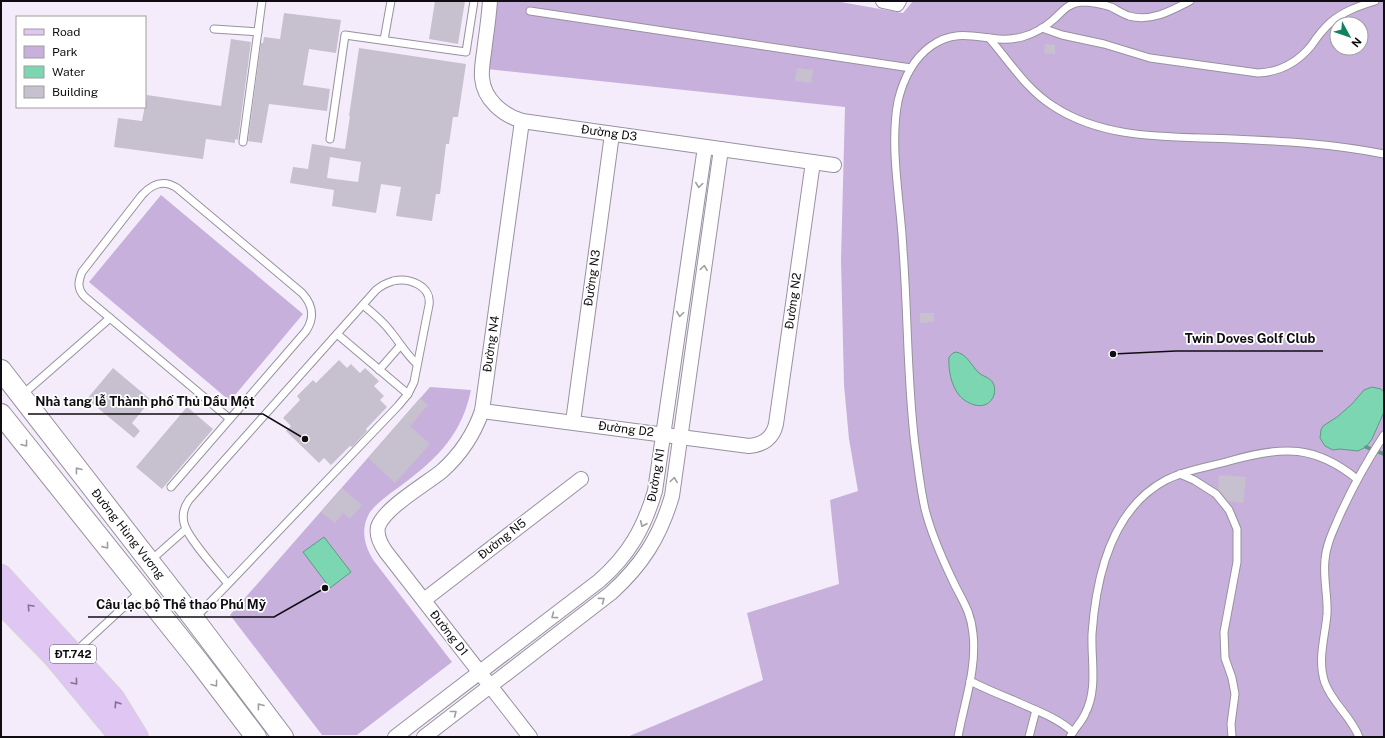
<svg xmlns="http://www.w3.org/2000/svg" width="1385" height="738" font-family="'Public Sans',sans-serif">
<style>
.green{fill:#c8b0dd;fill-rule:evenodd}
.water{fill:#7cd6b2;stroke:#5c9a82}
.lines{fill:none;stroke-linecap:round;stroke-linejoin:round}
.stream{stroke:#5c9a82;stroke-width:3.5}
.building{fill:#c7c0ce;fill-rule:evenodd}
.service-casing{stroke:#98919e;stroke-width:9}
.minor-casing{stroke:#98919e;stroke-width:16}
.secondary-casing{stroke:#98919e;stroke-width:22}
.primary-casing{stroke:#d4d3d4;stroke-width:24}
.service{stroke:#fff;stroke-width:7}
.minor{stroke:#fff;stroke-width:14}
.secondary{stroke:#fff;stroke-width:20}
.primary{stroke:#dfc6f3;stroke-width:22}
.oneway{stroke:#9f9ea0}
.oneway2{stroke:#82738e}
.labels{text-anchor:middle;dominant-baseline:central;stroke-width:3.5;stroke-linejoin:round;paint-order:stroke}
.shield{fill:#fff;stroke:#585659;stroke-width:1}
.shield-label{font-size:11px;font-weight:bold;fill:#100d12}
.street-label{font-size:12px;fill:#100d12;stroke:#fff}
.leader{fill:none;stroke:#100d12;stroke-width:1.5}
.callout-dot{fill:#100d12;stroke:#fff;stroke-width:1.5}
.callout-label{font-size:13px;text-anchor:middle;font-weight:bold;fill:#100d12;stroke:#fff;stroke-width:3.5;stroke-linejoin:round;paint-order:stroke}
</style>
<rect width="100%" height="100%" fill="#f4ecfb"/>
<!-- green -->
<g class="green">
<path d="M496,1H835L903,13L913,1H1384V737H627L763,680L747,613L839,584L830,500L858,491L849,439L844,385L841,260L845,107L487,69ZM1337,24H1361V48H1337Z"/>
<path d="M161,195L303,314L230,401L89,282Z"/>
<path d="M430,387L471,390C462,434 438,458 403,484C391,493 379,501 370,512C360,528 364,546 374,561L452,662L357,735H322L230,615Z"/>
</g>
<!-- water -->
<g class="water">
<path d="M956,352C967,354 971,365 978,372C983,377 990,377 993,383C995,386 995,391 994,395C988,412 968,406 959,395C951,385 948,369 949,357L953,353Z"/>
<path d="M1372,387L1381,389L1384,392V412L1372,439L1366,447L1358,451L1340,449L1333,450L1325,446L1320,438L1321,430L1323,426L1337,417L1352,404L1364,390Z"/>
<path d="M324,537L351,572L330,588L303,552Z"/>
</g>
<g class="lines">
<!-- stream -->
<path class="stream" d="M1366,447L1384,454"/>
</g>
<!-- building -->
<g class="building">
<path d="M435,1H465L458,44L429,39Z"/>
<path d="M284,13L341,20L336,53L309,49L303,85L330,89L327,111L269,104L262,143L248,141L261,43H263L264,37L280,39Z"/>
<path d="M231,39L251,42L238,140L235,139V143L206,139L203,159L114,147L118,118L142,121L147,95L221,106Z"/>
<path d="M1045,44L1055,45V54L1044,53Z"/>
<path d="M359,48L466,64L458,117H453L449,144H446L440,194H436L432,221L396,216L401,187L381,184L376,213L332,206L334,190L290,183L293,167L308,169L312,144L345,149L350,116H349ZM330,157L361,162L358,182L327,178Z"/>
<path d="M797,68L813,70L811,83L795,81Z"/>
<path d="M920,313H934V322L920,323Z"/>
<path d="M339,360L347,368L351,364L360,373L365,368L379,381L374,386L384,396L380,400L387,407L366,429L367,431L352,447L350,446L331,465L324,458L319,463L286,431L291,426L283,418L300,400L297,396L313,380L316,383Z"/>
<path d="M113,368L151,400L132,423L140,431L134,438L87,399Z"/>
<path d="M420,398L428,405L410,426L430,444L395,483L368,458Z"/>
<path d="M187,407L213,429L162,489L136,467Z"/>
<path d="M1219,475L1246,477L1243,503L1228,501L1218,489Z"/>
<path d="M342,488L362,505L350,519L343,513L335,523L321,512Z"/>
</g>
<g class="lines">
<defs>
<g id="service">
<path d="M530,11L911,68"/>
<path d="M1042,28L1062,35L1104,44L1150,58L1258,73C1279,72 1297,63 1311,46C1317,37 1323,29 1331,22C1344,11 1359,6 1375,1"/>
<path d="M214,29L258,32"/>
<path d="M989,38C1010,62 1026,89 1053,106C1106,141 1172,136 1233,139C1283,141 1334,144 1384,154"/>
<path d="M384,40L391,1"/>
<path d="M330,139L345,35L466,52L474,1"/>
<path d="M243,142L262,1"/>
<path d="M363,305C373,313 383,321 391,332C400,343 406,354 417,364"/>
<path d="M337,334L408,394"/>
<path d="M379,370L400,346"/>
<path d="M22,395L110,318"/>
<path d="M1180,474L1194,480L1216,494L1229,510L1237,529V562L1224,632L1225,658L1232,678L1235,694L1231,724L1232,737"/>
<path d="M171,487L306,331C315,317 313,305 302,293L177,188C163,179 152,184 142,195L82,272C78,282 77,289 85,297L230,419"/>
<path d="M150,561L186,529"/>
<path d="M195,618L228,584L398,406L408,394L414,382L429,305C432,286 409,277 393,281C386,283 381,286 376,290L189,500C184,507 182,515 184,523C187,538 218,571 228,584"/>
<path d="M74,653L141,591"/>
<path d="M970,681C984,688 998,694 1013,700C1034,710 1055,716 1073,732"/>
<path d="M958,737C964,703 977,669 973,634C971,610 961,599 952,579C941,556 931,533 925,509C920,487 918,466 915,445C907,380 908,315 903,250C901,204 889,147 898,101C903,80 913,59 931,46C963,23 989,46 1022,37C1033,34 1044,28 1053,20C1062,12 1068,3 1081,2C1091,2 1102,4 1111,7C1117,10 1123,14 1129,16C1151,22 1171,11 1190,1"/>
<path d="M1029,737L1036,710"/>
<path d="M1070,737C1074,729 1081,723 1085,714C1098,689 1091,661 1092,634C1096,577 1111,509 1166,480C1187,469 1210,467 1233,460C1283,446 1315,445 1357,479"/>
<path d="M1359,737C1350,715 1333,704 1325,683C1317,660 1325,638 1327,614C1328,596 1323,578 1325,560C1326,545 1333,531 1339,517C1352,488 1367,461 1384,435"/>
</g>
<g id="minor">
<path d="M490,1C489,15 487,30 485,44C484,55 481,67 482,78C484,100 503,115 522,121L834,165"/>
<path d="M883,1L897,4L899,1"/>
<path d="M522,121L482,411C474,434 461,454 442,471C426,484 384,508 378,527C376,536 381,545 386,552L530,737"/>
<path d="M482,411L749,446C763,445 773,438 776,424L813,162"/>
<path d="M573,422L612,134"/>
<path d="M424,600L581,479"/>
<path d="M395,737L599,581C629,555 644,528 655,491L705,147"/>
<path d="M424,737L611,593C642,565 660,537 672,496L721,149"/>
</g>
<g id="secondary">
<path d="M1,370L194,619L283,737"/>
<path d="M1,414L199,662L256,737"/>
</g>
<g id="primary">
<path d="M1,576L113,698L137,737"/>
<path d="M1,602L54,656L121,737"/>
</g>
</defs>
<!-- service casing -->
<use href="#service" class="service-casing"/>
<!-- minor casing -->
<use href="#minor" class="minor-casing"/>
<!-- secondary casing -->
<use href="#secondary" class="secondary-casing"/>
<!-- primary casing -->
<use href="#primary" class="primary-casing"/>
<!-- service -->
<use href="#service" class="service"/>
<!-- minor -->
<use href="#minor" class="minor"/>
<!-- secondary -->
<use href="#secondary" class="secondary"/>
<!-- primary -->
<use href="#primary" class="primary"/>
</g>
<!-- one-way arrows -->
<defs><path id="oneway-chevron" d="M-2-3.5L2.5 0L-2 3.5" fill="none" stroke-width="1.6" stroke-linecap="round" stroke-linejoin="round"/></defs>
<g class="oneway">
<use href="#oneway-chevron" transform="translate(699 185) rotate(98)"/>
<use href="#oneway-chevron" transform="translate(704 268) rotate(-82)"/>
<use href="#oneway-chevron" transform="translate(680 314) rotate(98)"/>
<use href="#oneway-chevron" transform="translate(25 444) rotate(52)"/>
<use href="#oneway-chevron" transform="translate(78 470) rotate(-128)"/>
<use href="#oneway-chevron" transform="translate(674 480) rotate(-82)"/>
<use href="#oneway-chevron" transform="translate(643 524) rotate(115)"/>
<use href="#oneway-chevron" transform="translate(106 546) rotate(51)"/>
<use href="#oneway-chevron" transform="translate(602 600) rotate(-37)"/>
<use href="#oneway-chevron" transform="translate(554 616) rotate(143)"/>
<use href="#oneway-chevron" transform="translate(215 684) rotate(53)"/>
<use href="#oneway-chevron" transform="translate(260 706) rotate(-127)"/>
<use href="#oneway-chevron" transform="translate(454 713) rotate(-38)"/>
</g>
<g class="oneway2">
<use href="#oneway-chevron" transform="translate(30 607) rotate(-133)"/>
<use href="#oneway-chevron" transform="translate(75 682) rotate(50)"/>
<use href="#oneway-chevron" transform="translate(117 704) rotate(-123)"/>
</g>
<g class="labels">
<!-- shield labels -->
<rect class="shield" x="50" y="645" width="46" height="18" rx="3"/>
<g class="shield-label">
<text x="73" y="654">ĐT.742</text>
</g>
<!-- street labels -->
<g class="street-label">
<text transform="translate(609 133) rotate(8)">Đường D3</text>
<text transform="translate(592 278) rotate(-82)">Đường N3</text>
<text transform="translate(793 301) rotate(-82)">Đường N2</text>
<text transform="translate(491 344) rotate(-82)">Đường N4</text>
<text transform="translate(626 429) rotate(7)">Đường D2</text>
<text transform="translate(656 475) rotate(-80)">Đường N1</text>
<text transform="translate(128 534) rotate(52)">Đường Hùng Vương</text>
<text transform="translate(502 539) rotate(-38)">Đường N5</text>
<text transform="translate(449 633) rotate(52)">Đường D1</text>
</g>
</g>
<!-- callouts -->
<path class="leader" d="M1113 354L1176 351H1323M305 439L263 414H28M325 588L274 617H88"/>
<g class="callout-dot">
<circle cx="1113" cy="354" r="4"/>
<circle cx="305" cy="439" r="4"/>
<circle cx="325" cy="588" r="4"/>
</g>
<g class="callout-label">
<text x="1250" y="343">Twin Doves Golf Club</text>
<text x="145" y="406">Nhà tang lễ Thành phố Thủ Dầu Một</text>
<text x="181" y="609">Câu lạc bộ Thể thao Phú Mỹ</text>
</g>
<!-- border -->
<rect width="1385" height="738" fill="none" stroke="#100d12" stroke-width="4"/>
<!-- legend -->
<rect x="16" y="16" width="130" height="92" fill="#ffffff" stroke="#9f9ea0"/>
<rect x="24" y="29" width="20" height="6" fill="#dfc6f3" stroke="#9f9ea0"/>
<text x="52" y="36" font-size="12" fill="#100d12">Road</text>
<rect x="24" y="46" width="20" height="12" fill="#c8b0dd" stroke="#9f9ea0"/>
<text x="52" y="56" font-size="12" fill="#100d12">Park</text>
<rect x="24" y="66" width="20" height="12" fill="#7cd6b2" stroke="#9f9ea0"/>
<text x="52" y="76" font-size="12" fill="#100d12">Water</text>
<rect x="24" y="86" width="20" height="12" fill="#c7c0ce" stroke="#9f9ea0"/>
<text x="52" y="96" font-size="12" fill="#100d12">Building</text>
<!-- north arrow -->
<g transform="translate(1349 36) rotate(130)"><circle r="19" fill="#ffffff" stroke="#9f9ea0"/>
<path d="M0-3L7 15L0 10L-7 15Z" fill="#108260"/>
<text y="-6" font-size="11" font-weight="bold" text-anchor="middle" fill="#100d12">N</text>
</g>
</svg>
